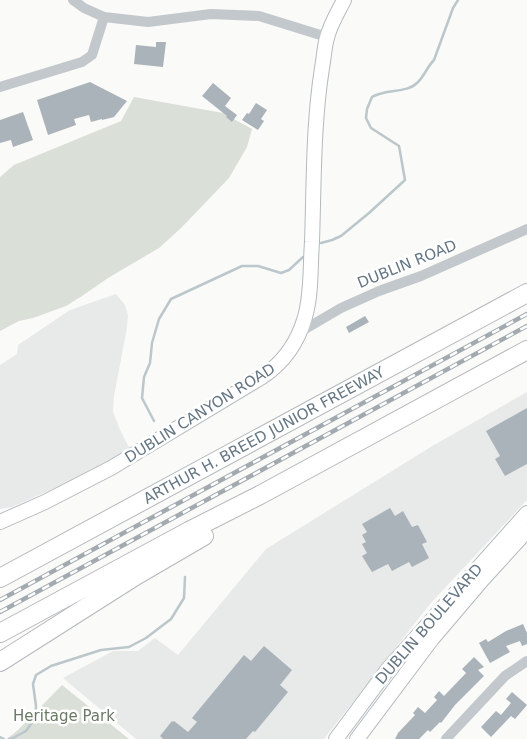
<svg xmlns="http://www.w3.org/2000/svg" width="527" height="739" font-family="'DejaVu Sans',sans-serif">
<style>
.built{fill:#e8e9e9}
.green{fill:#dadfd7}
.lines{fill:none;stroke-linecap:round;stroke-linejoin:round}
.stream{stroke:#bbc7cb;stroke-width:2.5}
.building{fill:#aab3b9}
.secondary-casing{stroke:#b3babf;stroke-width:16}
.highway-casing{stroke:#b4b9bd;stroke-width:20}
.street{stroke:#c3c8cc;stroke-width:10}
.secondary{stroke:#fff;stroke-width:14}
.highway{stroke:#fff;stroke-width:18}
.rail-casing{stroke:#a2aab0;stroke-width:4.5}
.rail{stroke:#fff;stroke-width:2.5;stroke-dasharray:8;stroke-linecap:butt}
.labels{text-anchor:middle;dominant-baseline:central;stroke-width:5;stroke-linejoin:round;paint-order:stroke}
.street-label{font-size:15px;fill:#657683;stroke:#fff}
.park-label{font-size:15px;fill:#687a64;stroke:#fff}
</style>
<rect width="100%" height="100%" fill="#fafaf8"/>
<!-- built -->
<g class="built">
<path d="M116,294L125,305L128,315L127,328L114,396L113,412L121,432L130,449L96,469L71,481L12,507L0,509V365L17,354L18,345L70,310Z"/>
<path d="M527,392V500L430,604L324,739H136L63,678L113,651H138L155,638L178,655L266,549L434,445Z"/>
</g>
<!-- green -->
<g class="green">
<path d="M134,97L223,113L252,129L247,147L229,178L181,228L159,248L108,278L82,296L66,306L33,318L19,321L0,331V177L14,165L121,121Z"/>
<path d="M62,685L129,739H7L18,730Z"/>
</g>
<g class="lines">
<!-- stream -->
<g class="stream">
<path d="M321,243L332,240L341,236L369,213L405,180L399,146L371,128L366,118L367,109L372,97C375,95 379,94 383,93C394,90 409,91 417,83C424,77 427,67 434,60L453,8L458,0"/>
<path d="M154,421L142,398L144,377L150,363L152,343L159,319L171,299L242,266H258L281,273L289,270L303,257"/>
<path d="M0,737L4,739"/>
<path d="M9,739L13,738L26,731L35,718L36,706L33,684L36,675L51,666L101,650L129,647L146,638L171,619L184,598L185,577"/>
</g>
</g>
<!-- building -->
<g class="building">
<path d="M156,42H166L163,67L134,64L136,45L156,47Z"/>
<path d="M90,82L127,101L114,117L102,120V119L91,122L89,115L74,119L76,125L48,135L37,100Z"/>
<path d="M213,83L231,98L225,106L237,115L232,122L226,117L227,116L202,96Z"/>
<path d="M256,103L267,110L261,119L264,121L258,130L242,120L247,113L249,114Z"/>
<path d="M23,112L33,140L13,147L11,140L0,143V120Z"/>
<path d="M365,316L369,322L349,333L346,327Z"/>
<path d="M527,408V464L505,476L495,459L500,456L486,431Z"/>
<path d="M390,508L395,516L403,511L412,527L418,525L427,542L422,544L429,558L412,567L409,562L392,571L388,564L372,572L362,556L367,553L362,544L366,542L362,535L367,532L362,524Z"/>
<path d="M523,624L527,633V644L522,646L520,641L506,646L510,652L490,663L479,643L486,639L488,642L506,631Z"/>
<path d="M264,646L292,670L280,685L288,692L255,732L253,731L246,739H163L160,736L172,721L173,722L174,721L188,732L197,722L192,718L244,655L251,661Z"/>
<path d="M474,657L484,667L478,670L484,676L455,705L441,723L440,722L430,732L428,730L419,739H395L398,733L415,715L413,713L418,707L425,713L437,700L434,697L439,691L444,696L466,673L462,669Z"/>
<path d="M512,692L527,705L515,719L511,716L491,737L481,727L496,711L501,715L511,703L506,699Z"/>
</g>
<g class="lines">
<defs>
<g id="secondary">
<path d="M0,522L45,502L111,468L262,377C283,363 298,342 305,317C312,293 310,266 312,242C314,184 313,125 322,68C324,58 324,48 327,38C330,25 338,12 344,0"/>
<path d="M336,739L388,669L527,513"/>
<path d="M357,739L432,639L483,579L527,531"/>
</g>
<g id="highway">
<path id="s1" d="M0,578L527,293"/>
<path d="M0,633L189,531L260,495L527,350"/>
<path d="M0,662L137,575L204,536"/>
</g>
</defs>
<!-- secondary casing -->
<use href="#secondary" class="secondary-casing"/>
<!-- highway casing -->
<use href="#highway" class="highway-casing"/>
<!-- street -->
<g class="street">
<path d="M73,0L84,8L104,17L148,22L211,14L259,16L327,37"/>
<path d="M0,87L82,62L92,55L104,17"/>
<path d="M300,332L341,308L379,291L421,276L527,229"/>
<path d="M446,739L505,676L527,661"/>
</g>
<!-- secondary -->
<use href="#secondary" class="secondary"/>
<!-- highway -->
<use href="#highway" class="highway"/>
<defs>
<g id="rail">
<path d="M0,600L527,314"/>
<path d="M0,612L527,326"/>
</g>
</defs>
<!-- rail casing -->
<use href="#rail" class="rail-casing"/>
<!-- rail -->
<use href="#rail" class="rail"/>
</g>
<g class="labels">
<!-- street labels -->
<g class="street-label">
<text transform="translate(407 264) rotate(-22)">DUBLIN ROAD</text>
<text transform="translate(200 413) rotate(-32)">DUBLIN CANYON ROAD</text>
<text stroke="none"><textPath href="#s1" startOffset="300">ARTHUR H. BREED JUNIOR FREEWAY</textPath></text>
<text transform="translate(429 624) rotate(-49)">DUBLIN BOULEVARD</text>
</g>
<!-- park labels -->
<g class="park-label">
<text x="64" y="716">Heritage Park</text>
</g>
</g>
</svg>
